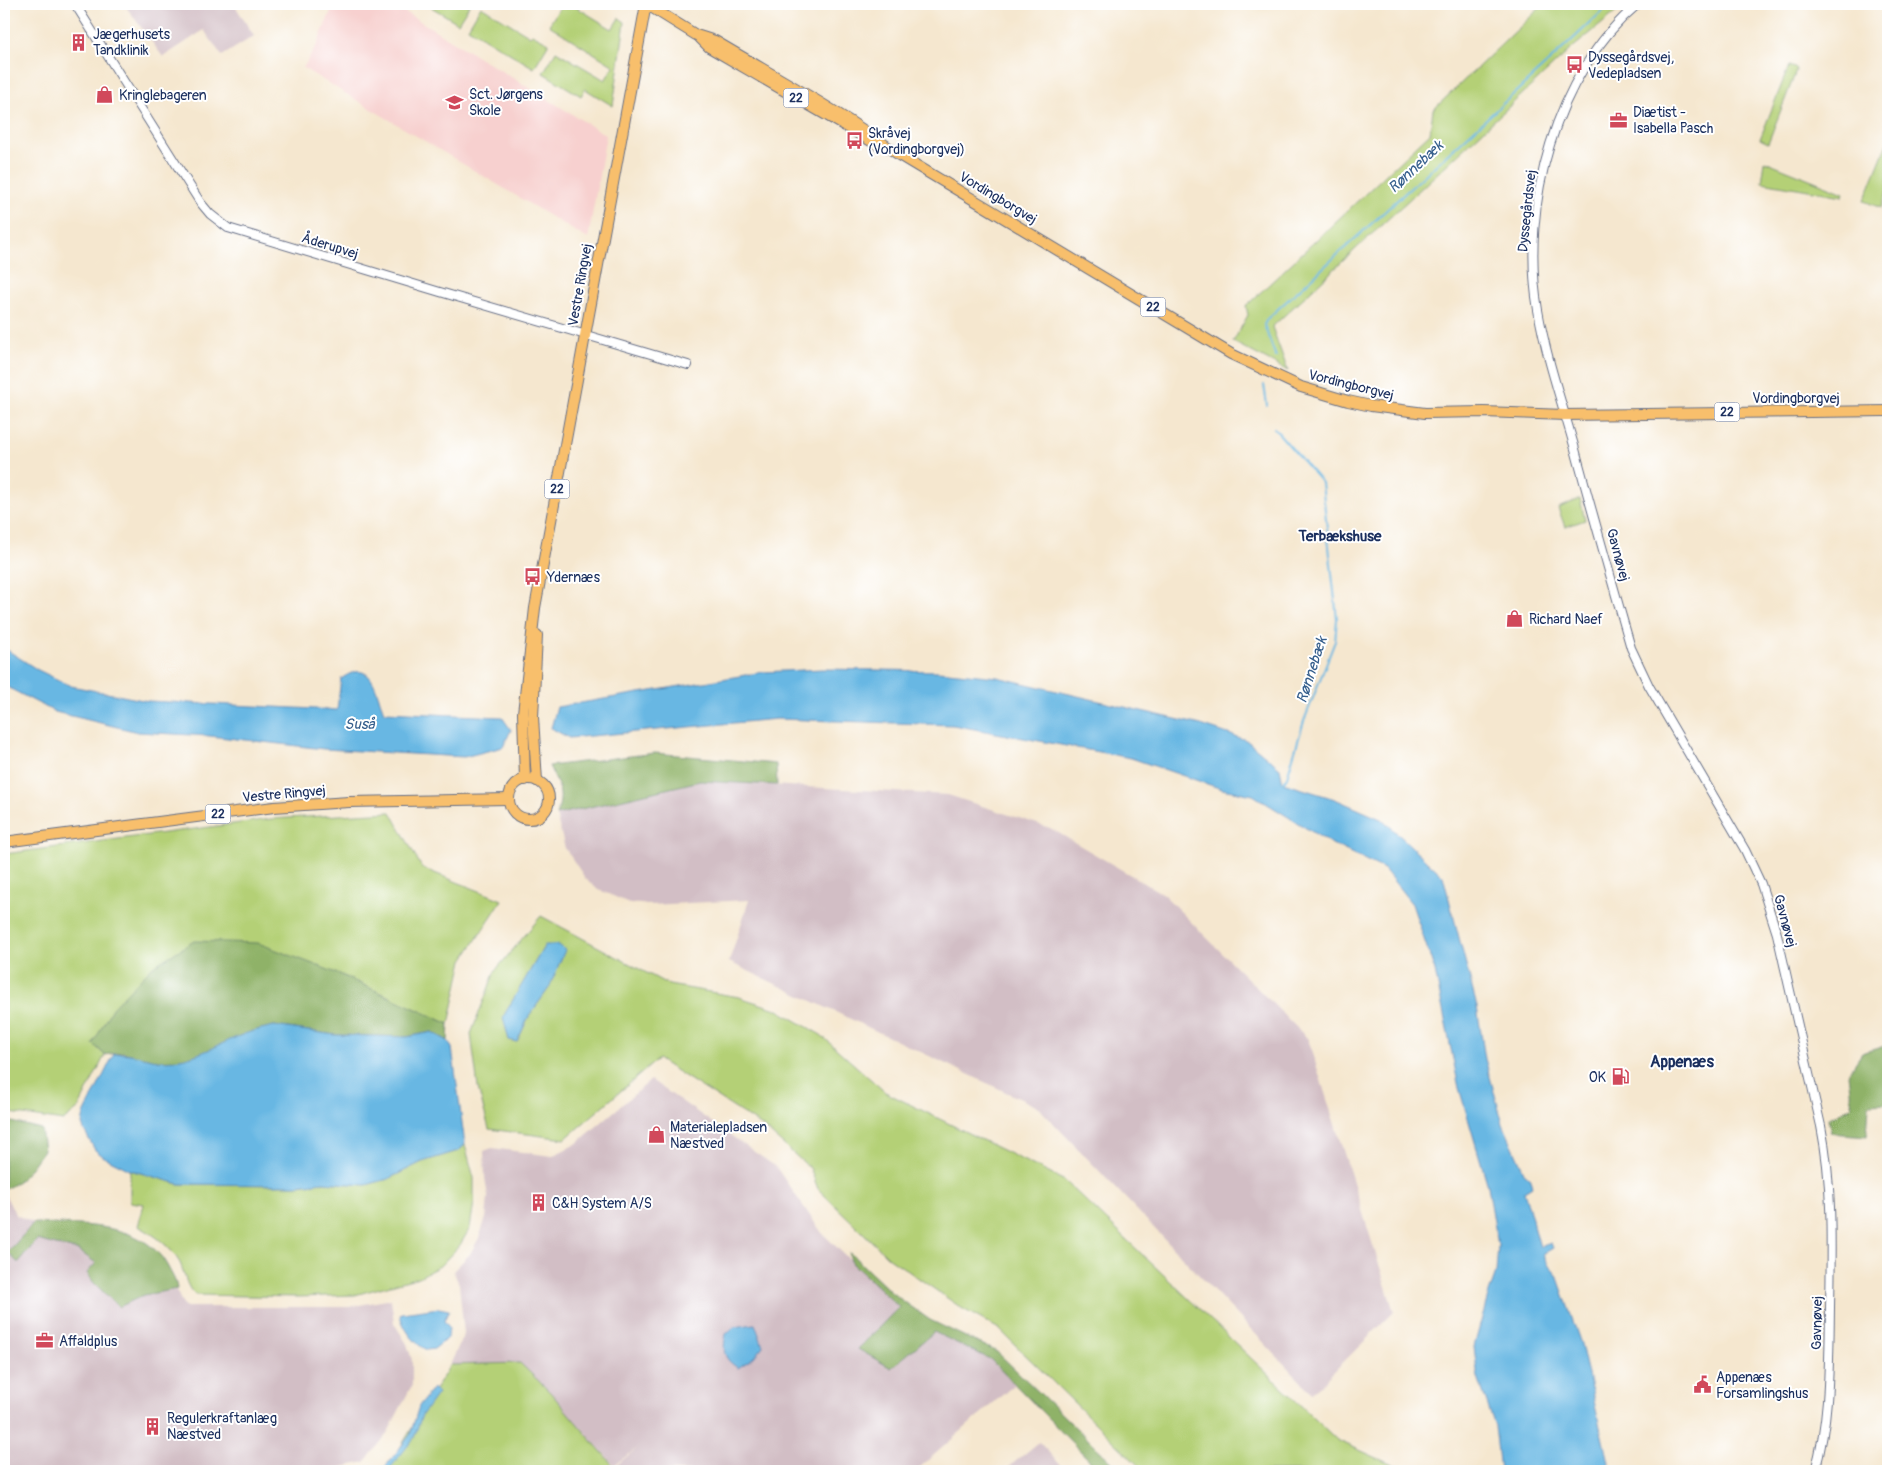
<svg xmlns="http://www.w3.org/2000/svg" width="1892" height="1475" font-family="Pangolin,sans-serif">
<style>
.built{fill:#f7d0cf}
.industrial{fill:#d2bec5}
.green{fill:#b4d076;stroke:#68806a;fill-rule:evenodd}
.forest{fill:#8fb267;stroke:#557062}
.water{fill:#68b7e3;stroke:#4273a0}
.lines{fill:none;stroke-linecap:round;stroke-linejoin:round}
.stream{stroke:#68b7e3;stroke-width:2}
.tertiary-casing{stroke:#676f86;stroke-width:10}
.primary-casing{stroke:#676f86;stroke-width:12}
.tertiary{stroke:#fff;stroke-width:8}
.primary{stroke:#f8bf6c;stroke-width:10}
.labels{text-anchor:middle;dominant-baseline:central;stroke-width:4;stroke-linejoin:round;paint-order:stroke}
.shield{fill:#fff;stroke:#5f6d8e;stroke-width:1}
.shield-label{font-size:12px;font-weight:bold;fill:#1b2f5e}
.poi-label{font-size:14px;fill:#1b2f5e;stroke:#fff;text-anchor:start}
.street-label{font-size:14px;fill:#1b2f5e;stroke:#fff}
.water-label{font-size:15px;font-style:italic;fill:#365f8d;stroke:#fff}
.neighbourhood-label{font-size:15px;font-weight:bold;fill:#1b2f5e;stroke:#fff}
.quarter-label{font-size:16px;font-weight:bold;fill:#1b2f5e;stroke:#fff}
</style>
<rect width="100%" height="100%" fill="#fff"/>
<filter id="ink" filterUnits="userSpaceOnUse"><feTurbulence type="fractalNoise" baseFrequency=".02" numOctaves="2"/><feDisplacementMap in="SourceGraphic" scale="10" xChannelSelector="R" yChannelSelector="G"/><feConvolveMatrix kernelMatrix="1 2 1 2 8 2 1 2 1" color-interpolation-filters="sRGB"/></filter>
<filter id="wash" filterUnits="userSpaceOnUse"><feTurbulence type="fractalNoise" baseFrequency=".0096" numOctaves="4" result="noise"/><feDisplacementMap in="SourceGraphic" scale="20" xChannelSelector="R" yChannelSelector="G"/><feGaussianBlur stdDeviation="1.12" result="paint"/><feColorMatrix in="noise" values="0 0 0 0 0 0 0 0 0 0 0 0 0 0 0 0 0 1.4 0 .05"/><feComposite in="paint" operator="in"/></filter>
<g filter="url(#wash)">
<rect width="100%" height="100%" fill="#f5e7cf"/>
<!-- built -->
<path class="built" d="M334,4H392L606,135L588,239L303,68L317,45Z"/>
<!-- industrial -->
<g class="industrial">
<path d="M124,4H234L254,36L222,56L204,30L163,57Z"/>
<path d="M700,781L948,795L1050,828L1163,894L1308,1039L1394,1312L1312,1393L1038,1107L729,962L749,900L650,905L629,903L597,889L585,878L565,848L556,815Z"/>
<path d="M651,1080L776,1167L822,1233L899,1307L858,1349L891,1368L934,1332L990,1359L1015,1384L918,1469L919,1471H618L614,1467L639,1447L614,1465L550,1392L520,1363L450,1365L464,1334L459,1284L453,1271L470,1254L479,1238L486,1218L488,1197L485,1178L484,1151L492,1148L552,1156L576,1144Z"/>
<path d="M4,1193L16,1215L34,1223L8,1252V1254L32,1244L37,1240L79,1251L96,1263L87,1273L119,1306L144,1295L176,1290L184,1307H349L391,1299L394,1323L407,1344L412,1360V1385L387,1434L365,1462L333,1469L331,1471H4Z"/>
<path d="M1039,1442L1066,1471H1004Z"/>
</g>
<!-- green -->
<g class="green">
<path d="M426,4H470L458,23Z"/>
<path d="M562,4H571L612,29L619,18L625,22L613,106L585,89L581,96L543,73L556,51L605,80L614,66L549,25Z"/>
<path d="M1544,4H1626L1571,49L1272,327L1288,371L1233,342L1248,315L1246,306L1430,133L1433,110Z"/>
<path d="M481,6L530,36L532,34L549,43L534,68L468,28Z"/>
<path d="M1789,66L1797,69L1768,143L1760,139Z"/>
<path d="M1888,141V189L1881,208L1864,201Z"/>
<path d="M1765,161L1844,193L1843,196L1762,182Z"/>
<path d="M1580,499L1585,520L1565,527L1558,508Z"/>
<path d="M391,812L422,868L502,900L463,960L449,1024L339,974L93,1044L105,1055L78,1109L63,1121L4,1112V854L271,819Z"/>
<path d="M541,916L669,985L739,997L776,1009L821,1035L885,1092L1065,1181L1337,1440L1406,1471H1144L999,1329L963,1309L888,1257L818,1189L810,1168L762,1126L658,1059L565,1139L489,1129L478,1088L471,1034L495,971ZM545,945L549,988L529,1016L517,1042L509,1040L503,1017Z"/>
<path d="M465,1145L474,1178V1202L470,1228L460,1245L440,1266L419,1277L355,1295L298,1297L195,1295C186,1287 185,1274 180,1263C171,1247 154,1234 138,1226L144,1204L130,1202V1170L179,1184L297,1185L323,1182L366,1185L388,1179L422,1162L458,1151Z"/>
<path d="M520,1363L550,1392L618,1471H386L450,1365Z"/>
</g>
<!-- forest -->
<g class="forest">
<path d="M655,753L776,764L777,785L700,781L556,815C565,793 558,786 549,766Z"/>
<path d="M194,941L258,943L339,974L449,1024L448,1041L432,1032L407,1037L335,1035L274,1026L248,1033L197,1056L172,1061L151,1060L123,1052L105,1055L93,1044L112,1008L152,967Z"/>
<path d="M1888,1045V1103L1869,1104L1867,1136L1831,1133L1828,1118L1852,1107L1848,1074L1862,1053Z"/>
<path d="M4,1120L41,1129L44,1150C33,1165 22,1183 4,1189Z"/>
<path d="M34,1223C81,1226 143,1220 168,1267C172,1275 176,1280 177,1289L144,1295L119,1307L94,1283L87,1273L96,1263L79,1251L37,1240L19,1262H17L8,1252Z"/>
<path d="M849,1252L892,1293L930,1320L997,1352L1121,1471H1100L990,1359L934,1332L891,1368L858,1349L899,1307L851,1262Z"/>
</g>
<!-- water -->
<g class="water">
<path d="M4,648L38,670L71,686L148,701L337,710L341,679C372,657 375,689 384,712L502,717L511,730L503,747L464,757L324,749L210,736L138,732L55,712L5,686Z"/>
<path d="M822,669L938,671L997,677L1201,725L1246,740L1280,768L1283,783L1335,799L1383,820L1443,876L1477,1007L1485,1059L1503,1124L1525,1174L1529,1177L1532,1186L1524,1191L1540,1247L1551,1243L1553,1248L1543,1254L1549,1266L1557,1275L1581,1344L1610,1471H1500L1495,1426L1478,1378L1474,1347L1488,1296L1496,1273L1498,1245L1488,1186L1459,1088L1435,971L1412,904L1384,869L1330,843L1253,795L1222,789L1131,758L953,725L777,719L569,738L551,728L557,707L763,672Z"/>
<path d="M545,945H559L565,950L549,988L529,1016L517,1042L509,1040L503,1017Z"/>
<path d="M274,1026L335,1035L407,1037L432,1032L448,1041L452,1048L465,1145L458,1151L422,1162L388,1179L366,1185L323,1182L297,1185L179,1184L130,1170L104,1157L95,1150L84,1130L82,1124L84,1114L114,1054C134,1050 152,1064 175,1060C202,1056 222,1042 247,1033C256,1030 265,1028 274,1026Z"/>
<path d="M439,1308L449,1310L444,1321L449,1327L448,1338L434,1349L427,1350C415,1345 403,1328 400,1315L402,1313Z"/>
<path d="M755,1324L763,1346L753,1358L738,1368C722,1358 723,1350 726,1334L734,1327Z"/>
<path d="M433,1388L438,1393L422,1415L414,1438L388,1471H382L410,1435L419,1406Z"/>
</g>
<g class="lines">
<!-- stream -->
<g class="stream">
<path d="M1276,357L1264,325L1267,319L1554,57L1610,4"/>
<path d="M1264,385L1267,405"/>
<path d="M1274,428L1322,483L1337,619L1335,641L1304,721L1287,777L1283,783"/>
</g>
</g>
</g>
<g filter="url(#ink)">
<g class="lines">
<defs>
<g id="tertiary">
<path d="M75,4L200,202L210,214L228,228L440,292L688,365"/>
<path d="M1638,4C1555,73 1520,207 1538,310C1546,357 1562,403 1575,449C1593,516 1612,582 1631,648L1649,686L1745,850L1761,884L1777,934L1821,1126C1833,1186 1831,1247 1830,1308C1829,1363 1830,1418 1815,1471"/>
</g>
<g id="primary">
<path d="M700,38L709,47L878,145"/>
<circle cx="529" cy="799" r="20"/>
<path d="M525,780L523,713L535,608L646,4L696,35L715,41C777,78 841,112 899,155L1231,354L1301,387L1348,401L1371,406L1425,413L1484,412L1565,415L1888,411"/>
<path d="M537,781L533,717L537,635"/>
<path d="M4,842L274,807L349,802L509,799"/>
</g>
</defs>
<!-- tertiary casing -->
<use href="#tertiary" class="tertiary-casing"/>
<!-- primary casing -->
<use href="#primary" class="primary-casing"/>
<!-- tertiary -->
<use href="#tertiary" class="tertiary"/>
<!-- primary -->
<use href="#primary" class="primary"/>
</g>
</g>
<!-- icons -->
<defs>
<symbol id="building-bare" viewBox="-9 -9 18 18"><path d="M-4-6H4V6H1V3H-1V6H-4ZM-2.5-4.3h1.7v1.8h-1.7ZM.8-4.3h1.7v1.8H.8ZM-2.5-1h1.7V.8h-1.7ZM.8-1h1.7V.8H.8Z" fill="#d1495b" stroke="#fff" stroke-width="2.5" paint-order="stroke"/></symbol>
<symbol id="bus-bare" viewBox="-9 -9 18 18"><path d="M-5-6H5V4H4V6H2V4H-2V6H-4V4H-5ZM-3.5-4V0h7V-4ZM-3.5 1.2v1.5H-2V1.2ZM2 1.2v1.5H3.5V1.2Z" fill="#d1495b" stroke="#fff" stroke-width="2.5" paint-order="stroke"/></symbol>
<symbol id="shop-bare" viewBox="-9 -9 18 18"><path d="M-5-2.5h2.3a2.7 3.5 0 0 1 5.4 0H5L5.5 6h-11ZM-1.5-2.5h3a1.5 2.3 0 0 0-3 0Z" fill="#d1495b" stroke="#fff" stroke-width="2.5" paint-order="stroke"/></symbol>
<symbol id="school-bare" viewBox="-9 -9 18 18"><path d="M0-5L7-2L0 1L-7-2ZM-4 1L0 2.5L4 1V4Q0 6-4 4Z" fill="#d1495b" stroke="#fff" stroke-width="2.5" paint-order="stroke"/></symbol>
<symbol id="office-bare" viewBox="-9 -9 18 18"><path d="M-6-3h4V-5.5h4V-3h4V5H-6ZM-1-4.5V-3h2v-1.5ZM-6 0V1H6V0Z" fill="#d1495b" stroke="#fff" stroke-width="2.5" paint-order="stroke"/></symbol>
<symbol id="fuel-bare" viewBox="-9 -9 18 18"><path d="M-5.5-6h7V0h2V4h1.3V-2.5L3-4.5l.8-.8L6-3V5H2.5V1h-1V6h-7ZM-4.2-4.7v3.2H.2V-4.7Z" fill="#d1495b" stroke="#fff" stroke-width="2.5" paint-order="stroke"/></symbol>
<symbol id="civic-bare" viewBox="-9 -9 18 18"><path d="M-.6-6.5H3V-4.5H.6V-3L4-1V1h2V6H-6V1h2V-1L-.6-3ZM-1.2 2.5V6h2.4V2.5Z" fill="#d1495b" stroke="#fff" stroke-width="2.5" paint-order="stroke"/></symbol>
</defs>
<g fill-rule="evenodd">
<use href="#building-bare" x="66" y="30" width="25" height="25"/>
<use href="#bus-bare" x="1562" y="52" width="25" height="25"/>
<use href="#shop-bare" x="92" y="82" width="25" height="25"/>
<use href="#school-bare" x="442" y="90" width="25" height="25"/>
<use href="#office-bare" x="1606" y="108" width="25" height="25"/>
<use href="#bus-bare" x="842" y="128" width="25" height="25"/>
<use href="#bus-bare" x="520" y="564" width="25" height="25"/>
<use href="#shop-bare" x="1502" y="606" width="25" height="25"/>
<use href="#fuel-bare" x="1608" y="1064" width="25" height="25"/>
<use href="#shop-bare" x="644" y="1122" width="25" height="25"/>
<use href="#building-bare" x="526" y="1190" width="25" height="25"/>
<use href="#office-bare" x="32" y="1328" width="25" height="25"/>
<use href="#civic-bare" x="1690" y="1372" width="25" height="25"/>
<use href="#building-bare" x="140" y="1414" width="25" height="25"/>
</g>
<g class="labels">
<!-- shield labels -->
<g class="shield">
<rect x="783.5" y="88.5" width="25" height="19" rx="4"/>
<rect x="1140.5" y="297.5" width="25" height="19" rx="4"/>
<rect x="1714.5" y="402.5" width="25" height="19" rx="4"/>
<rect x="544.5" y="479.5" width="25" height="19" rx="4"/>
<rect x="205.5" y="804.5" width="25" height="19" rx="4"/>
</g>
<g class="shield-label">
<text x="796" y="98">22</text>
<text x="1153" y="307">22</text>
<text x="1727" y="412">22</text>
<text x="557" y="489">22</text>
<text x="218" y="814">22</text>
</g>
<!-- poi labels -->
<g class="poi-label">
<text x="93" y="34">Jægerhusets<tspan x="93" dy="16">Tandklinik</tspan></text>
<text x="1588" y="57">Dyssegårdsvej,<tspan x="1588" dy="16">Vedepladsen</tspan></text>
<text x="469" y="94">Sct. Jørgens<tspan x="469" dy="16">Skole</tspan></text>
<text x="119" y="95">Kringlebageren</text>
<text x="1633" y="112">Diætist -<tspan x="1633" dy="16">Isabella Pasch</tspan></text>
<text x="868" y="133">Skråvej<tspan x="868" dy="16">(Vordingborgvej)</tspan></text>
<text x="547" y="577">Ydernæs</text>
<text x="1529" y="619">Richard Naef</text>
<text x="1606" y="1077" text-anchor="end">OK</text>
<text x="670" y="1127">Materialepladsen<tspan x="670" dy="16">Næstved</tspan></text>
<text x="552" y="1203">C&amp;H System A/S</text>
<text x="59" y="1341">Affaldplus</text>
<text x="1716" y="1377">Appenæs<tspan x="1716" dy="16">Forsamlingshus</tspan></text>
<text x="167" y="1418">Regulerkraftanlæg<tspan x="167" dy="16">Næstved</tspan></text>
</g>
<!-- street labels -->
<g class="street-label">
<text transform="translate(998 198) rotate(31)">Vordingborgvej</text>
<text transform="translate(1527 211) rotate(-84)">Dyssegårdsvej</text>
<text transform="translate(330 246) rotate(17)">Åderupvej</text>
<text transform="translate(580 285) rotate(-80)">Vestre Ringvej</text>
<text transform="translate(1351 385) rotate(14)">Vordingborgvej</text>
<text x="1796" y="398">Vordingborgvej</text>
<text transform="translate(1618 555) rotate(75)">Gavnøvej</text>
<text transform="translate(284 794) rotate(-5)">Vestre Ringvej</text>
<text transform="translate(1785 921) rotate(75)">Gavnøvej</text>
<text transform="translate(1817 1323) rotate(-89)">Gavnøvej</text>
</g>
<!-- water labels -->
<g class="water-label">
<text transform="translate(1416 167) rotate(-43)">Rønnebæk</text>
<text transform="translate(1312 670) rotate(-72)">Rønnebæk</text>
<text x="360" y="724">Suså</text>
</g>
<!-- neighbourhood labels -->
<g class="neighbourhood-label">
<text x="1340" y="536">Terbækshuse</text>
</g>
<!-- quarter labels -->
<g class="quarter-label">
<text x="1682" y="1062">Appenæs</text>
</g>
</g>
<!-- margin -->
<rect width="1892" height="1475" fill="none" stroke="#fff" stroke-width="20"/>
</svg>
